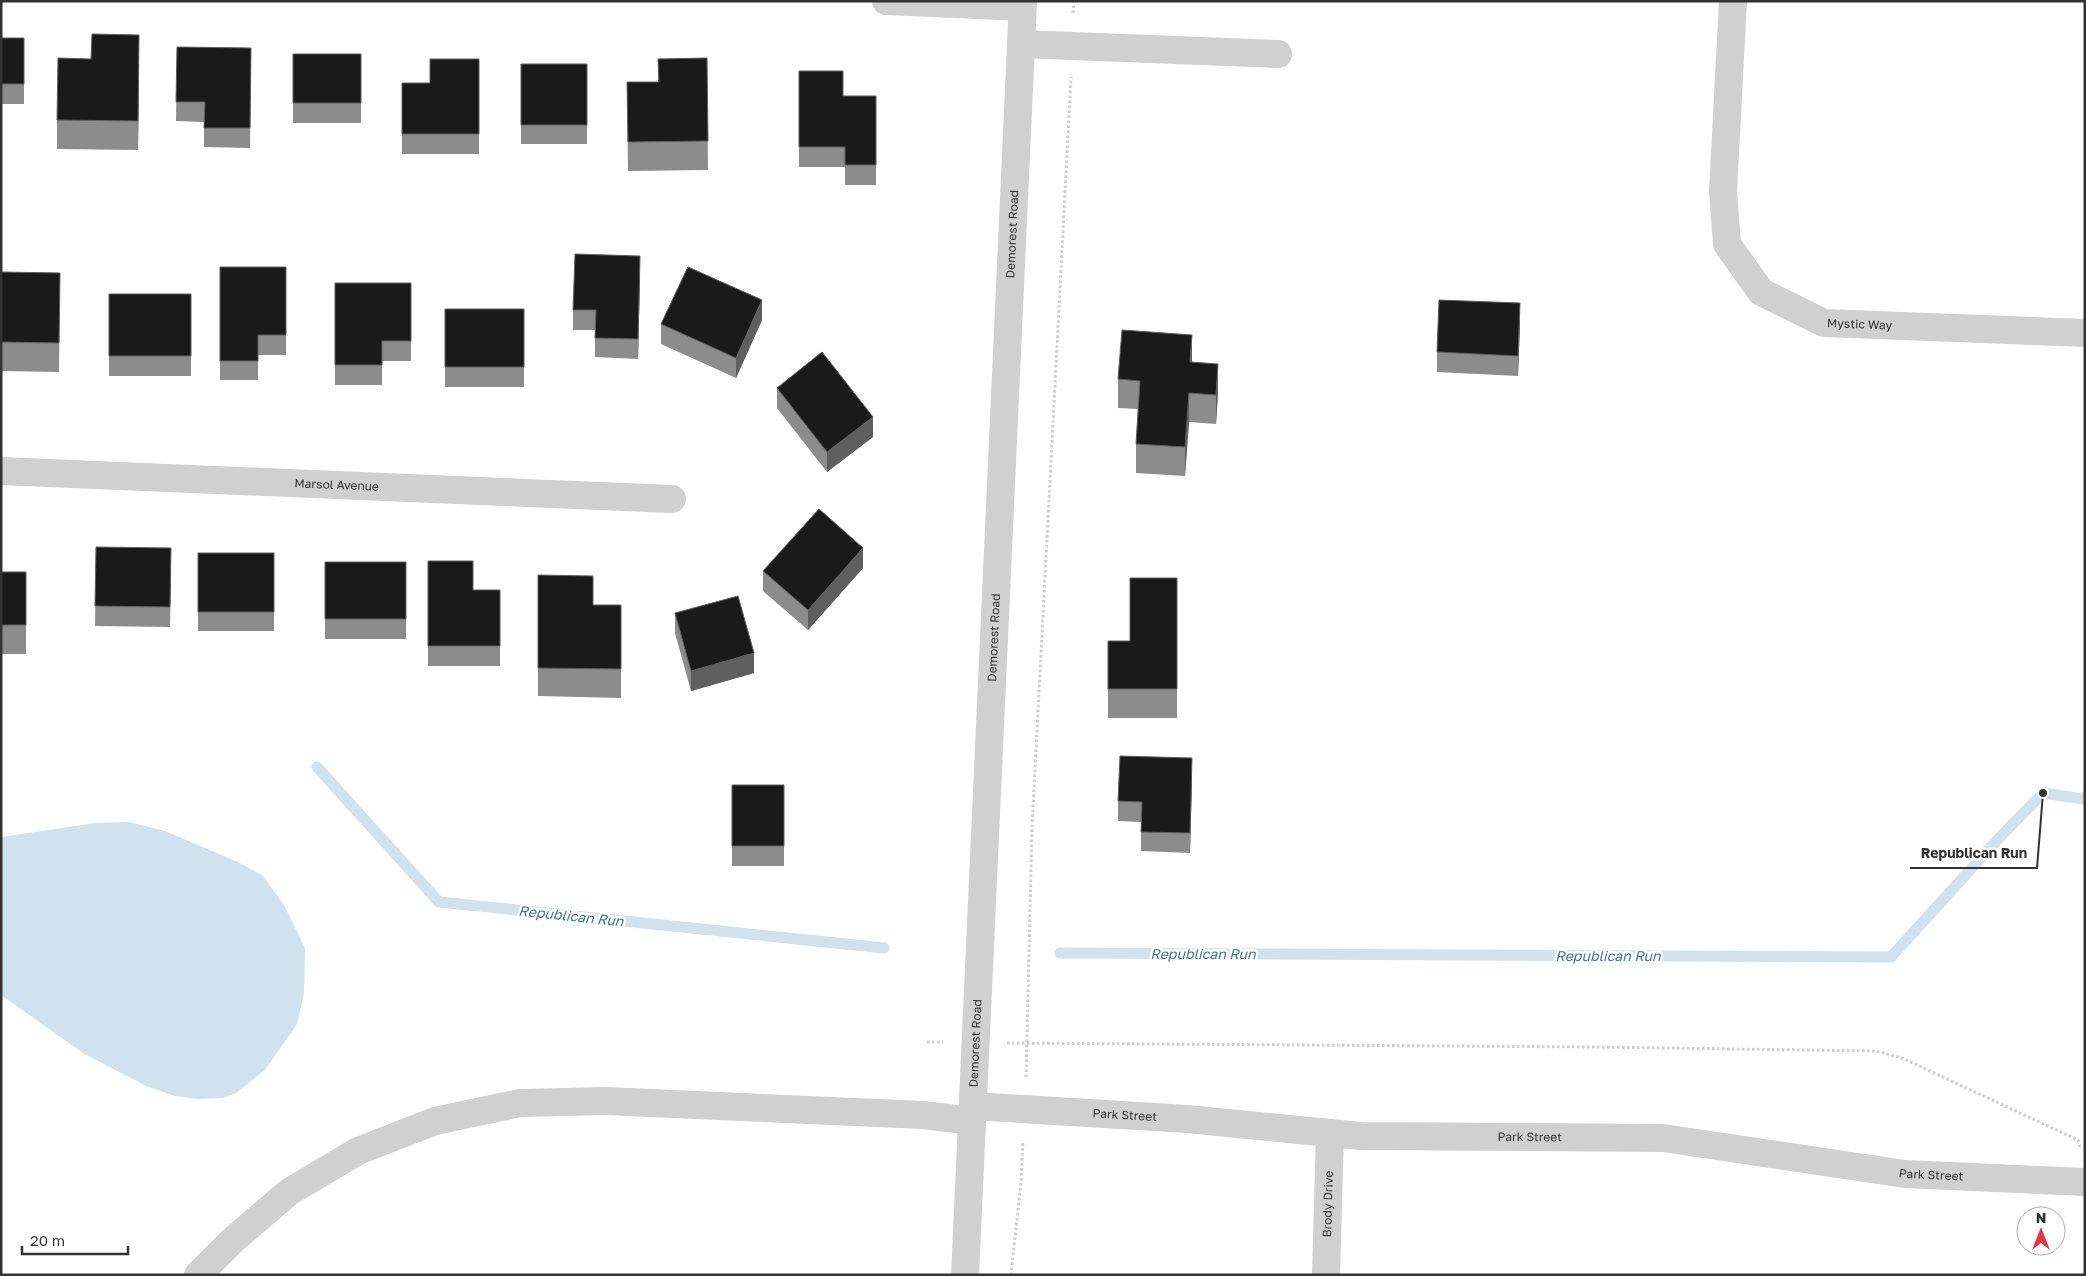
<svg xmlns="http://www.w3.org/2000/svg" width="2086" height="1276" viewBox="0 0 2086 1276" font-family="'Golos Text',sans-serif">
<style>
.water{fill:#cfe2ee}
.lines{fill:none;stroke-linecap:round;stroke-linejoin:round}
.stream{stroke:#cfe2ee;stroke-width:11}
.path{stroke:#cdcdcd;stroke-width:3;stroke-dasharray:2.5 2.5;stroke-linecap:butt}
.minor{stroke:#d0d0d0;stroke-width:28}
.wall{fill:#8c8c8c}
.shaded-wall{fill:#5f5f5f}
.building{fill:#1a1a1a;stroke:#5f5f5f}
.labels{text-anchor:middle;stroke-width:5;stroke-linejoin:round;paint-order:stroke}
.street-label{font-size:12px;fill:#333;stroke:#fff}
.water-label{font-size:14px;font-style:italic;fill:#3f7597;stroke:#fff}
.leader{fill:none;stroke:#333;stroke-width:2}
.callout-dot{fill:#333;stroke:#fff;stroke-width:2}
.callout-label{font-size:14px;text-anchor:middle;font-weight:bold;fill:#333;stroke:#fff;stroke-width:5;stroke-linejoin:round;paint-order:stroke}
</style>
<rect width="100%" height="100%" fill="#fff"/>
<path class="water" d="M129 822 165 831 238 862 263 876 284 905 305 948 304 993 297 1024 265 1070 236 1093 222 1098 198 1099 175 1096 146 1086 83 1053 1 995V837L95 823Z"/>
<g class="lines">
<path class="stream" d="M317 767 439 902 884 948
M1060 953 1891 957 2001 836 2043 793 2083 799 2085 797"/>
<path class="path" d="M1073 13 1074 1
M927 1042H943
M1007 1043 1594 1047 1876 1051 1902 1058 2078 1140 2080 1149
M1026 1077 1032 827 1071 77
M1011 1275 1021 1182 1023 1141"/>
<g class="minor">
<path d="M886 1 1022 7"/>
<path id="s1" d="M1733 1 1723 191 1727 244 1761 292 1824 323 2085 333"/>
<path d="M1021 44 1278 54"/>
<path id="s2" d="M1 471 672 499"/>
<path id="s3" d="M973 1106 1187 1119 1360 1136 1663 1138 1905 1174 2085 1182"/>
<path d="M198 1275 232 1241 289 1192 358 1151 435 1121 520 1103 606 1101 923 1115 972 1121"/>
<path id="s4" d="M965 1275 1023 1"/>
<path id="s5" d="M1326 1275 1330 1133"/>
</g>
</g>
<path class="wall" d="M1 38H24V104H1Z
M177 47 251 48 250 148 204 147V122L176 121Z
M293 54H361V123H293Z
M707 58 708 170 628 171 627 82H658V59Z
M479 59V154H402V83H430Z
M139 64 138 150 57 149V120Z
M521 64H587V144H521Z
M799 71 843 96H876V185H845V167H799Z
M220 267H286V355H258V380H220Z
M1 272 60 273 59 372 1 371Z
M640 276 638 359 595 357V330H573V310Z
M335 283H411V361H382V385H335Z
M109 294H191V376H109Z
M445 309H524V387H445Z
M762 320 736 378 661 344V324Z
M1520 323 1518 376 1437 372V352Z
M1192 362 1218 393 1216 424 1189 422 1185 476 1136 473V444L1138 409 1118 408V379Z
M777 388 873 437 827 472 777 408Z
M96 547 171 568 170 627 95 626Z
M198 553H274V631H198Z
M428 561 473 590H500V666H428Z
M325 562H406V639H325Z
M863 568 808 630 763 591V571Z
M1 572H26V654H1Z
M538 575 593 605H621V698L538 696Z
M1177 578V718H1108V641H1130Z
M675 613 754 673 691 691 675 633Z
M1192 778 1190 853 1141 851V822L1118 821V801Z
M732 785H784V866H732Z"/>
<path class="shaded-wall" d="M139 35V64L138 150V121Z
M640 256V276L638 359V339Z
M762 300V320L736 378V358Z
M1520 303V323L1518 376V356Z
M1192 335V364L1190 362Z
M1218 364V393L1216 424V395Z
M1189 393V422L1185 476V447Z
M873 417V437L827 472V452Z
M863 548V568L808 630V610Z
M754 653V673L691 691V671Z
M1192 758V778L1190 853V833Z"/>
<path class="building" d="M92 34 139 35 138 121 57 120 58 58 91 59Z
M1 38H24V84H1Z
M177 47 251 48 250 128H204L205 102H176Z
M293 54H361V103H293Z
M707 58 708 141 628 142 627 82H659L658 59Z
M430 59H479V134H402V83H430Z
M521 64H587V125H521Z
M799 71H843V96H876V165H845V147H799Z
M575 254 640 256 638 339 595 338 596 310H573Z
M220 267H286V335H258V361H220Z
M688 267 762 300 736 358 661 324Z
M1 272 60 273 59 343 1 342Z
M335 283H411V341H382V365H335Z
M109 294H191V356H109Z
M1439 300 1520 303 1518 356 1437 352Z
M445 309H524V367H445Z
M1122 330 1192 335 1190 362 1218 364 1216 395 1189 393 1185 447 1136 444 1140 381 1118 379Z
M822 352 873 417 827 452 777 388Z
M819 509 863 548 808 610 763 571Z
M96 547 171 548 170 607 95 606Z
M198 553H274V612H198Z
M428 561H473V590H500V646H428Z
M325 562H406V619H325Z
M1 572H26V625H1Z
M538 575 593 576V605H621V669L538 668Z
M1130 578H1177V689H1108V641H1130Z
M738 596 754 653 691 671 675 613Z
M1120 756 1192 758 1190 833 1141 832 1142 802 1118 801Z
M732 785H784V846H732Z"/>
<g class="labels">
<g class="street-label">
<text dy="4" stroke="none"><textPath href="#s4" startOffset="1042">Demorest Road</textPath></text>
<text dy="4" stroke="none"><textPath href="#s1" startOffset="408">Mystic Way</textPath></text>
<text dy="4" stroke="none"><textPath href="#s2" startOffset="336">Marsol Avenue</textPath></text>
<text dy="4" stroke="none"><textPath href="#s4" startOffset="638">Demorest Road</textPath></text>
<text dy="4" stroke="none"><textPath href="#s4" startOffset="232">Demorest Road</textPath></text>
<text dy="4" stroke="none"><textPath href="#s3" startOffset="152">Park Street</textPath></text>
<text dy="4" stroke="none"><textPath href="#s3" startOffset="558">Park Street</textPath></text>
<text dy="4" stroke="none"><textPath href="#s3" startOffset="962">Park Street</textPath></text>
<text dy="4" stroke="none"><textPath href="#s5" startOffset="71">Brody Drive</textPath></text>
</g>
<g class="water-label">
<text transform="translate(571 916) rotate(6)" y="5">Republican Run</text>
<text x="1203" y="959">Republican Run</text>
<text x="1608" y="961">Republican Run</text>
</g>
</g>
<path class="leader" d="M2043 793L2037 868H1910"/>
<circle class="callout-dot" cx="2043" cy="793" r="5"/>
<g class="callout-label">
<text x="1974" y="858">Republican Run</text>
</g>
<rect width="2086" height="1276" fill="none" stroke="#333333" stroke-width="5"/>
<g transform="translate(2041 1231)"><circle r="24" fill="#ffffff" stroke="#adadad"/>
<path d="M0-4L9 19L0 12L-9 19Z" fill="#e63946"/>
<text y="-8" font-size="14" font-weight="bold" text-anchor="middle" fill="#333333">N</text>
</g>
<path d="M22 1246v8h106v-8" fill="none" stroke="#333333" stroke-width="2.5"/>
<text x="30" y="1246" font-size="15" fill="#333333" stroke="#ffffff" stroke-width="4" paint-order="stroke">20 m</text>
</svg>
